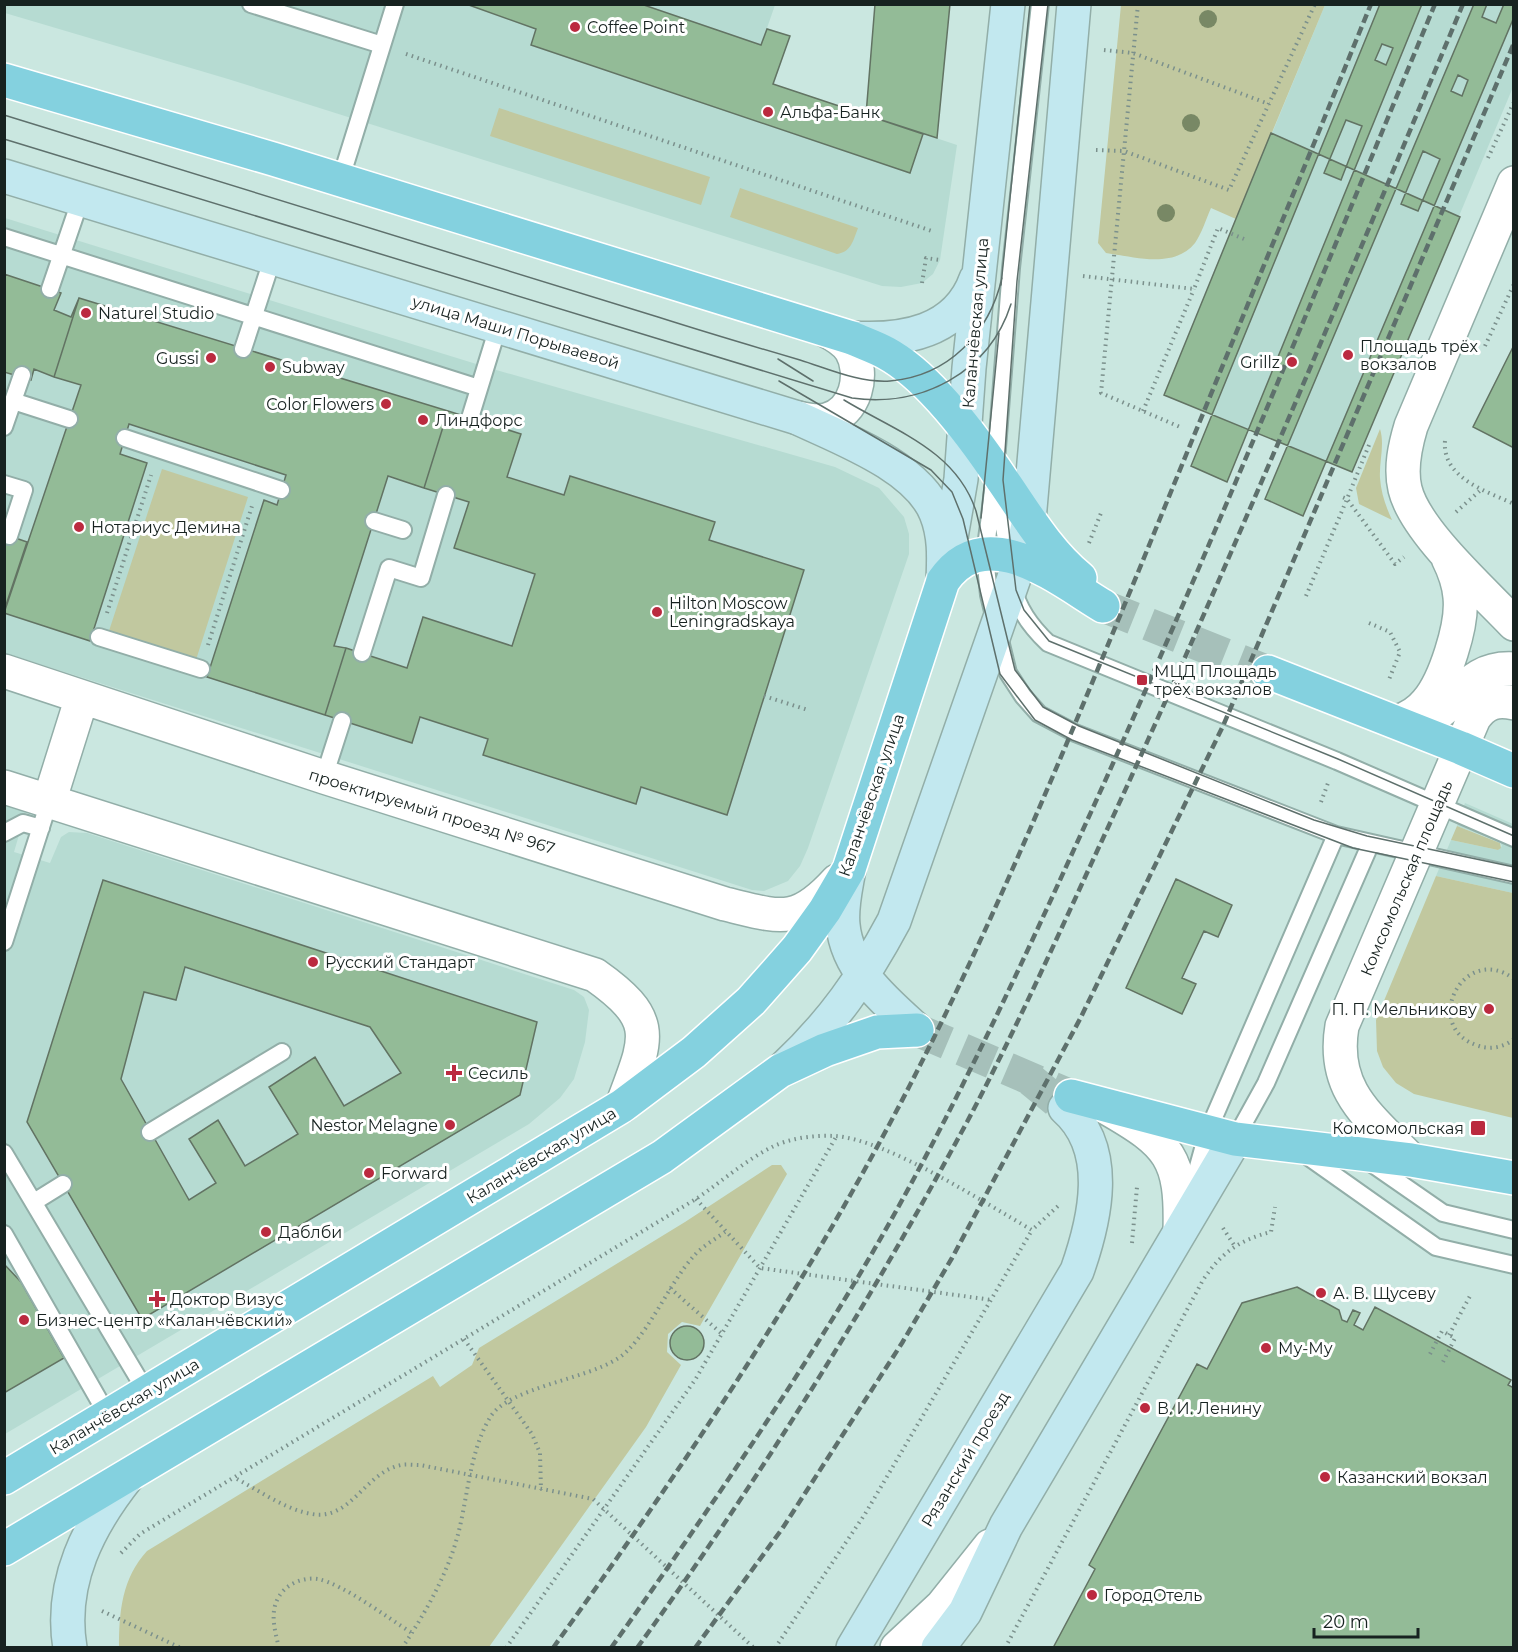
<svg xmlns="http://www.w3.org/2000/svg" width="1518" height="1652" viewBox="0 0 1518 1652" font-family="Montserrat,sans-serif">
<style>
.built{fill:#b6dbd2}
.green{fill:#c1c89f}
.building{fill:#93bb97;stroke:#627363;stroke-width:1.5;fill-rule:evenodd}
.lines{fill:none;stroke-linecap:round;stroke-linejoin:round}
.secondary-tunnel{stroke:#a6c0ba;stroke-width:33;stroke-dasharray:33 16;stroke-linecap:butt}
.primary-tunnel{stroke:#a6c0ba;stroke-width:33;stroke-dasharray:33 16;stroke-linecap:butt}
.lane-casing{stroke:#92aea8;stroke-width:20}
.street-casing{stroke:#92aea8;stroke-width:36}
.secondary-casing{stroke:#92aea8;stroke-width:36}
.primary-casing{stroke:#fff;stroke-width:36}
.path{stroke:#7b908c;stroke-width:4;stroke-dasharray:1.5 4.5;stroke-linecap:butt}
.lane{stroke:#fff;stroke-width:16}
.street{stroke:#fff;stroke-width:33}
.secondary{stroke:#c2e8ef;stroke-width:33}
.primary{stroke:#84d1df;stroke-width:33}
.tram{stroke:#5e706c;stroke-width:1.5}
.rail{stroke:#5e706c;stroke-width:4.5;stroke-dasharray:9 4.5;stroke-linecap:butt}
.tree{fill:#788865}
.poi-dot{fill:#bb2a3f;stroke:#fff;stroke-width:2}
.labels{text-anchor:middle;stroke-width:6;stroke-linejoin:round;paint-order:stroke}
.poi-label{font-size:16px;fill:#172220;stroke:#fff;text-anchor:start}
.street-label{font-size:16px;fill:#172220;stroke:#fff}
</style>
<rect width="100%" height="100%" fill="#cae7e0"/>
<path class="built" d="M4 5H775L767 28 790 36 774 84 957 145 940 260 933 274 922 283 901 287 882 286 228 79 5 13Z
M1325 5H1513V87L1352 472 1164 395Z
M5 218 486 367 835 467 879 488 904 517 909 534V554L808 848 800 866 788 881 764 891 752 890 5 653Z
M1465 803 1513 824V893L1436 876 1451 840 1498 850 1502 846 1500 842 1457 826Z
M5 804 26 811 14 852 50 863 61 837 69 832 87 833 574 990 584 997 589 1010 585 1042 574 1079 560 1098 529 1124 5 1434Z"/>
<path class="green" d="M1121 5H1325L1236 219 1211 208C1206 219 1202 233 1195 243 1174 269 1135 257 1106 253L1098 243Z
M499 108 710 177 701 205 490 136Z
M740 188 858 228C853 241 851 252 837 254L730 217Z
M1380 429C1385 445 1379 461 1380 478 1381 493 1386 507 1392 520L1359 504 1356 488Z
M162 469 248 497 195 663 108 634Z
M1457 826 1500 843 1501 848 1498 850 1451 840Z
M1436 876 1513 893V1118L1414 1094 1396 1083 1383 1067 1377 1051 1376 1020Z
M772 1165H781L787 1174 700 1326 682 1322 668 1334 667 1352 681 1365 646 1427 489 1647H119C119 1612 122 1578 147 1551L433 1376 440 1387 472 1365 479 1348 685 1222Z"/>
<path class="building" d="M466 4H641L761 45 767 29 790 36 773 84 923 134 910 173 531 45 536 29Z
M875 4H950L937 138 866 115Z
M1380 4H1422L1227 482 1191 466ZM1382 44 1393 48 1386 65 1375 60ZM1346 120 1362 126 1341 180 1324 173Z
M1474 4H1487L1482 17 1496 23 1504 4H1514V17L1303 516 1265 499ZM1458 75 1468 80 1462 96 1451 91ZM1423 151 1440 159 1418 211 1401 204Z
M1271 133 1460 217 1352 472 1164 395Z
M4 274 61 293 54 310 71 317 79 298 54 377 34 369 31 380 4 372Z
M79 298 448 411 424 488 388 476 334 646 346 648 325 715 207 677 264 500 277 505 286 475 129 424 120 454 147 463 90 641 4 613 81 385 54 377Z
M1514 345V448L1473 427Z
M448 411 521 434 507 477 564 495 570 476 715 522 709 540 804 570 727 815 641 787 636 804 483 755 488 739 420 717 412 743 325 715 346 648 407 668 423 617 512 646 535 574 454 548 469 502 424 488Z
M4 534 27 542 4 611Z
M1176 879 1232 905 1218 937 1204 931 1182 978 1196 984 1182 1014 1126 988Z
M103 880 537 1022 520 1095 142 1319 27 1122ZM185 967 370 1027 401 1073 344 1106 315 1057 269 1087 298 1134 245 1166 218 1120 189 1139 216 1183 189 1200 121 1079 144 992 176 1000Z
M4 1264 21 1282 64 1358 4 1393Z
M1297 1287 1339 1310 1342 1320 1347 1322 1353 1310 1360 1313 1354 1325 1363 1330 1375 1307 1511 1380 1508 1385 1514 1388V1648H1053L1095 1569 1089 1565 1197 1364 1207 1369 1242 1303Z
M670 1343a17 17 0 1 1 34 0a17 17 0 1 1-34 0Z"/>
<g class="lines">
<path class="secondary-tunnel" d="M1031 1080 1065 1108"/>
<path class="primary-tunnel" d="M1103 606 1268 672
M917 1030 1071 1096"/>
<g class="lane-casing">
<path id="lane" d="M251 4 382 45
M1040 4 1011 268 995 474 985 556 989 595 1008 673 1023 696 1039 714 1075 733 1336 835 1514 875
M340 181 395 4
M4 237 479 388
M50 289 81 198
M243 349 273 257
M13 401 69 419
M470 418 498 327
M4 427 22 375
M125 438 281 490
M4 484 24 490 9 536
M998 492 1010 562
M374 521 403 530
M1013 587C1018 610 1031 627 1048 643L1337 761 1514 838
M99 637 201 669
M362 653 389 568 421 578 446 495
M324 777 342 721
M4 833 23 823 41 828
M4 942 49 802
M150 1132 282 1052
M1235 1139 1266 1083 1370 845
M4 1153 147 1393
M1303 1153 1436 1247 1514 1265
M1368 1161 1443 1213 1514 1230
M1191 1192 1208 1131 1336 835
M34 1202 63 1184
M4 1234 108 1416"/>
</g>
<g class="street-casing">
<path id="street" d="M1514 183 1411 426C1405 446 1400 468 1405 489 1415 531 1483 591 1514 624
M798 418C807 420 817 422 826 420 856 413 865 374 851 350 845 341 835 335 825 330
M4 671 324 777 725 904C780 917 796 926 837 881
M1425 721C1460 705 1466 666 1514 669
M1397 722C1409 718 1419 712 1427 702 1445 681 1463 625 1460 597 1459 584 1454 570 1448 558
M4 787 595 975C660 1021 647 1038 622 1106
M49 802 82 697
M1107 1108C1170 1144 1182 1158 1180 1231
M1411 1160C1370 1117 1331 1091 1342 1026L1474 718C1485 703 1496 699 1514 703
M897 1648 942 1606 990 1546"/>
</g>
<g class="secondary-casing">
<path id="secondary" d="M4 176 798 418C840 438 917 466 936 513 945 535 944 557 943 581
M852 338C902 341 957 333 976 279
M949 549 961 479 969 368 1008 4
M849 869C846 887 841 906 843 925 847 970 886 1002 917 1030
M784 1068C832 1023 863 979 894 921L1021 558 1029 520 1074 4
M70 1648C59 1582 89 1525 128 1476
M853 1648 1077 1271C1095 1220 1112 1149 1065 1108
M938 1648 965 1612 1006 1526 1235 1139"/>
</g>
<g class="primary-casing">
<path id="primary" d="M4 80 273 159 852 338C863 343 875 347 886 353 930 377 975 439 1003 481 1026 514 1048 552 1080 578
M1268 672 1461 748 1514 771
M1071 1096 1235 1139 1411 1160 1514 1178
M4 1478 622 1106 694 1052 751 1001 797 949 825 910 849 869 943 581C986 519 1058 579 1103 606
M4 1549 662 1157 780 1071 825 1050 877 1032 917 1030"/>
</g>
<path class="path" d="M1138 4 1101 393 1180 427
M1104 50 1133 53 1269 104
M406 54 932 231
M1096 150 1124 151 1229 190 1315 4
M1488 158 1514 102
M1083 276 1194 289 1218 228 1244 239
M922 283 926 258 940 260
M1485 346 1514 284
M1143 411 1194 289
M1445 441C1442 478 1486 491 1514 504
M1369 445 1347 499 1395 564 1404 557
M1456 512 1482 489
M1089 543 1101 513
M1306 596 1347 499 1342 497
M107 613 151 475
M1369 623 1390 632 1400 652 1388 682
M208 645 252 506
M764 696 808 710
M1321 802 1328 783
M1514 979C1464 941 1419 1028 1479 1046 1490 1050 1505 1047 1514 1039
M696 1199 760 1268 992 1300
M1223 1228 1234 1245
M1132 1243 1137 1187
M670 1288 722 1334
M1449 1335 1470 1296
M464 1339 532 1434 540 1453 541 1490
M1430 1354 1442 1331 1455 1338 1443 1362
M237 1479C260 1491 286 1510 312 1514 351 1521 365 1472 401 1465 407 1464 414 1465 420 1465L593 1499 754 1648
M121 1553 140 1534 696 1199C721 1182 746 1160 772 1147 790 1138 814 1135 835 1136 888 1140 983 1202 1032 1230L1058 1206
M102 1611 181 1648
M279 1648C274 1627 268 1607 284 1590 292 1582 306 1577 318 1579 343 1584 388 1618 412 1633
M402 1648C424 1615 446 1577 457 1538 468 1499 469 1451 491 1416 509 1388 586 1379 617 1359 645 1342 669 1283 693 1257 701 1247 714 1240 725 1232
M506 1648 695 1380 836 1137
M775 1648 865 1514 1032 1230
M1005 1648 1203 1280C1221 1253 1239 1240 1271 1232L1275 1207"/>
<use href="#lane" class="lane"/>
<use href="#street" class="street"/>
<use href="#secondary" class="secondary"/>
<use href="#primary" class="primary"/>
<path class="tram" d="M1048 4 1017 281 1003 480 1016 590 1024 610 1049 641 1338 759 1514 836
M4 115C222 183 440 250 658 317 705 332 752 346 800 360 829 369 859 383 890 381 949 376 989 333 1002 278
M4 139 852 398C921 408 989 373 1011 304
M1001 285 1030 4
M778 359 813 381
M779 381 931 470 952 492 963 519 1000 674 1035 720 1072 740 1353 848 1514 882
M844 400C895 431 956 450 976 511L1015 670 1043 707 1079 726 1314 820 1367 836 1514 867
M981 518 999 333"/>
<path class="rail" d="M553 1648C683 1467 808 1283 910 1085 996 918 1067 743 1139 570 1216 381 1294 193 1371 4
M611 1648C690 1537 767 1425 838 1310 934 1155 1011 988 1086 823 1209 553 1321 279 1435 4
M637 1648C759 1480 869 1304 967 1122 1019 1024 1064 922 1111 821 1235 552 1348 278 1463 4
M695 1648 782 1529 902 1343 952 1258 1080 1019 1223 726 1514 43"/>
</g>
<g class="tree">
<circle cx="1208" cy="19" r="9"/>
<circle cx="1191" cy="123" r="9"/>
<circle cx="1166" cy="213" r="9"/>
</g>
<g class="poi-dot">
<circle cx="575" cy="27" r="6"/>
<circle cx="768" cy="112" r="6"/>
<circle cx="86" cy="313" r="6"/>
<circle cx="1348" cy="355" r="6"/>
<circle cx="211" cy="358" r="6"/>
<circle cx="1292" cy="362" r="6"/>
<circle cx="270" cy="367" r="6"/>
<circle cx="386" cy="404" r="6"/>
<circle cx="423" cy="420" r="6"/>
<circle cx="79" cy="527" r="6"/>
<circle cx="657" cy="612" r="6"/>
<rect x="1136" y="674" width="12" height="12" rx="3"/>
<circle cx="313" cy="962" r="6"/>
<circle cx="1489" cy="1009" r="6"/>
<path d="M451 1064h6v6h6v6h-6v6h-6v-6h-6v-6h6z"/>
<circle cx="450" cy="1125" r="6"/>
<rect x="1470" y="1120" width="16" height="16" rx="3"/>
<circle cx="369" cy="1173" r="6"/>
<circle cx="266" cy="1232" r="6"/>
<circle cx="1321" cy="1293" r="6"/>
<path d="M154 1290h6v6h6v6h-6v6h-6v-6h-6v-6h6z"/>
<circle cx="24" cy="1320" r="6"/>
<circle cx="1266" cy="1348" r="6"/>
<circle cx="1145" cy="1408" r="6"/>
<circle cx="1325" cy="1477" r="6"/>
<circle cx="1092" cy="1595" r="6"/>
</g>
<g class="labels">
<g class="poi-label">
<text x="587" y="33">Coffee Point</text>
<text x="780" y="118">Альфа-Банк</text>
<text x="98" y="319">Naturel Studio</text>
<text x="1360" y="352">Площадь трёх<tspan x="1360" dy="18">вокзалов</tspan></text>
<text x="199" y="364" text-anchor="end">Gussi</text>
<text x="1280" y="368" text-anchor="end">Grillz</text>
<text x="282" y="373">Subway</text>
<text x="374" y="410" text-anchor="end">Color Flowers</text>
<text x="435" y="426">Линдфорс</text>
<text x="91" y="533">Нотариус Демина</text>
<text x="669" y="609">Hilton Moscow<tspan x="669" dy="18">Leningradskaya</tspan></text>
<text x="1154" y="677">МЦД Площадь<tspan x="1154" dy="18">трёх вокзалов</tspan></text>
<text x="325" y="968">Русский Стандарт</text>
<text x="1477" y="1015" text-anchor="end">П. П. Мельникову</text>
<text x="468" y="1079">Сесиль</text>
<text x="438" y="1131" text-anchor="end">Nestor Melagne</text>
<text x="1464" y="1134" text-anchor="end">Комсомольская</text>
<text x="381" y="1179">Forward</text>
<text x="278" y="1238">Даблби</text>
<text x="1333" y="1299">А. В. Щусеву</text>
<text x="170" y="1305">Доктор Визус</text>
<text x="36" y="1326">Бизнес-центр «Каланчёвский»</text>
<text x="1278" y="1354">Му-Му</text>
<text x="1157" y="1414">В. И. Ленину</text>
<text x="1337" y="1483">Казанский вокзал</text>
<text x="1104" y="1601">ГородОтель</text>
</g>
<g class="street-label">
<text transform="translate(975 323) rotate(-85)" y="6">Каланчёвская улица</text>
<text transform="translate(516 332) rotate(17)" y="6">улица Маши Порываевой</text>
<text transform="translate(871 795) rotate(-71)" y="6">Каланчёвская улица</text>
<text transform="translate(432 811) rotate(17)" y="6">проектируемый проезд № 967</text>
<text transform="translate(1406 878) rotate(-67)" y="6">Комсомольская площадь</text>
<text transform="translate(541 1155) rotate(-31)" y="6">Каланчёвская улица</text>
<text transform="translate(124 1406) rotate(-31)" y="6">Каланчёвская улица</text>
<text transform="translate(965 1459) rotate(-59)" y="6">Рязанский проезд</text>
</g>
</g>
<rect width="1518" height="1652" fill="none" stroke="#172220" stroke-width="12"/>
<path d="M1314 1628v9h104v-9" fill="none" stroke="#172220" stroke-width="3"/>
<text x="1323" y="1628" font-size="18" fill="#172220" stroke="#ffffff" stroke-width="4.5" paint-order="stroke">20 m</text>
</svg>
